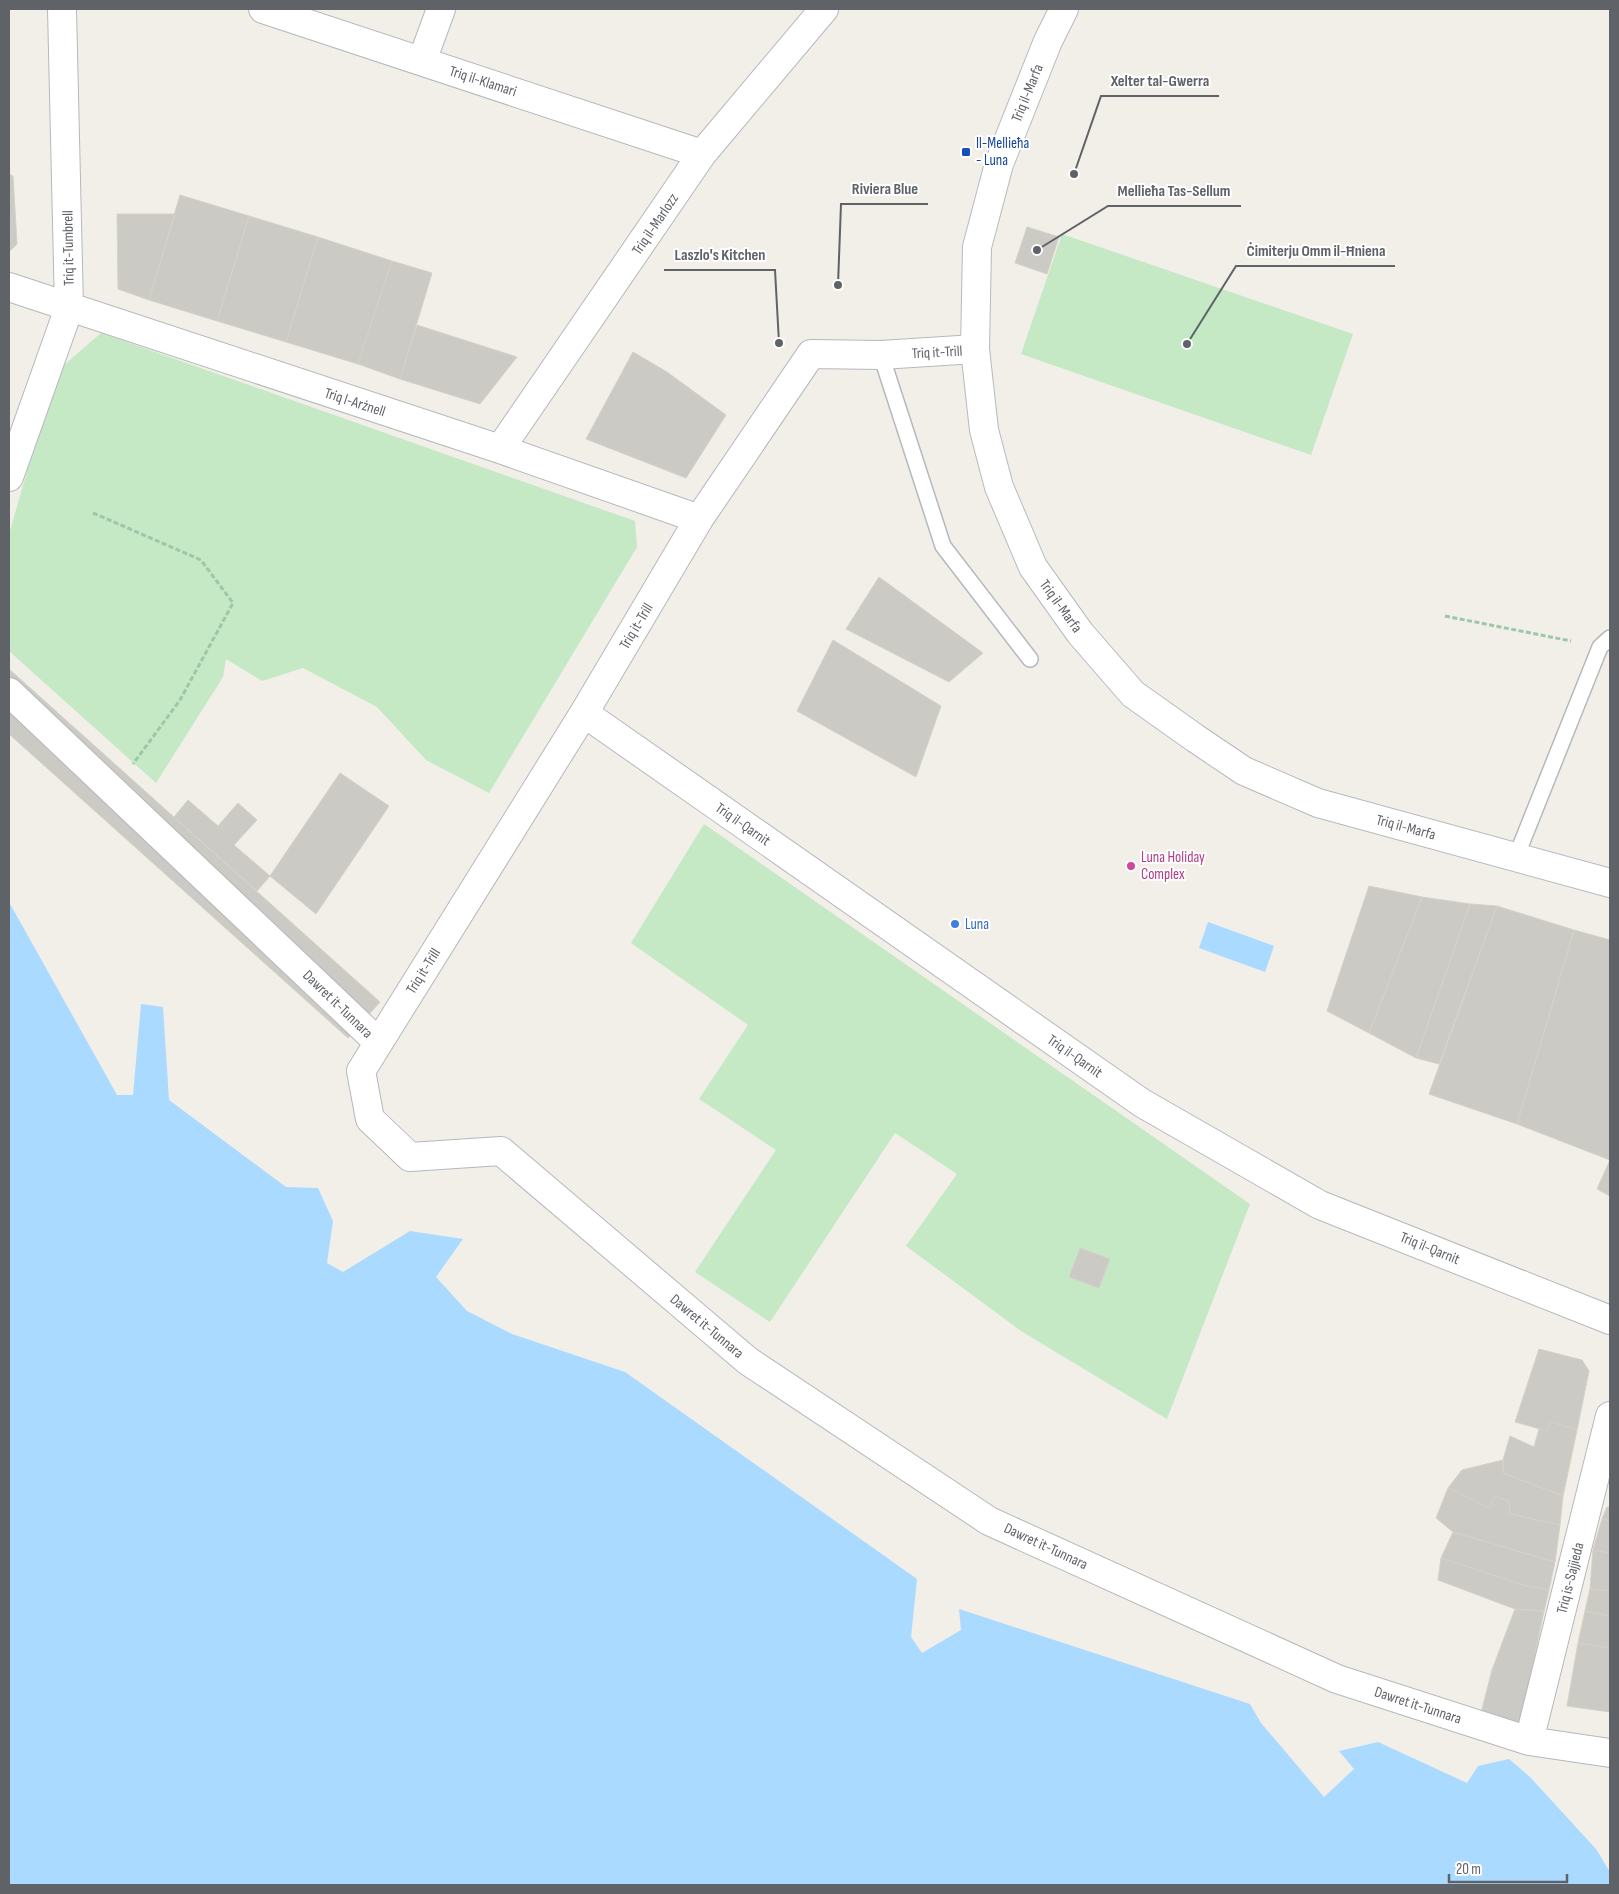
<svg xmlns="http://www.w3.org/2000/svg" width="1619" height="1894" viewBox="0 0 1619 1894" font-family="'Sofia Sans Condensed',sans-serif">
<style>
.green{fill:#c5e8c5}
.water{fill:#aadaff}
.building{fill:#cccac5;stroke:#d6d1c6}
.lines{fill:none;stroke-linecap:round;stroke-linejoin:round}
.lane-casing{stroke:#b5b8bc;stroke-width:18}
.street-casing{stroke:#b5b8bc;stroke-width:30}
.secondary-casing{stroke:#b6babf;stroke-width:30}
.path{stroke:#9cc7a9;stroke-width:3;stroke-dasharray:5 2.5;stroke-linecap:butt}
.lane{stroke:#fff;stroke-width:15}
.street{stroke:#fff;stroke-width:28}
.secondary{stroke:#fff;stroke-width:28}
.transit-dot{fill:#1a4fb4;stroke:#fff;stroke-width:2}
.hotel-dot{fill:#d1479c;stroke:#fff;stroke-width:2}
.shop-dot{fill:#3f7fe0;stroke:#fff;stroke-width:2}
.labels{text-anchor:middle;stroke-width:4;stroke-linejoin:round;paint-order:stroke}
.street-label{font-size:15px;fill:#5f6368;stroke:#fff}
.transit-label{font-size:15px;fill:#164399;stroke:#fff;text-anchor:start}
.hotel-label{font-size:15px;fill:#b23c85;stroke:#fff;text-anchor:start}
.shop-label{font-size:15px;fill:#366cbe;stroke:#fff;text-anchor:start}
.leader{fill:none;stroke:#5f6368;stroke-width:2}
.callout-dot{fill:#5f6368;stroke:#fff;stroke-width:2}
.callout-label{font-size:16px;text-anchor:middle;font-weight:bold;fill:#5f6368;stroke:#fff;stroke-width:4;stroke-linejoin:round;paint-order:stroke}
</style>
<rect width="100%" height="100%" fill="#f1efe8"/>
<path class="green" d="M1062 234 1353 334 1311 455 1021 354Z
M101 333 635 521 637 547 489 793 426 760 377 707 303 668 262 681 226 659 223 677 156 783 9 651V534L56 372Z
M704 824 1250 1204 1167 1419 1021 1331 906 1246 957 1174 895 1133 770 1322 695 1272 776 1150 699 1099 748 1025 631 943Z"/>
<path class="water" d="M9 902 117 1095H133L141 1004 163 1007 169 1100 286 1187 318 1188 333 1221 327 1263 343 1272 410 1231 463 1239 436 1277 467 1311 512 1334 625 1372 917 1579 911 1637 922 1653 961 1630 959 1609 1250 1704 1261 1723 1324 1797 1354 1769 1339 1751 1378 1742 1467 1783 1478 1766 1509 1759 1530 1777 1596 1849 1610 1872V1885H9Z
M1208 922 1274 946 1265 972 1199 948Z"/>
<path class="building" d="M9 174 13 176 17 244 10 251Z
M180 195 249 216 217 321 149 300Z
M117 214H175L149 300 118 289Z
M249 216 318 237 286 342 217 321Z
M1027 227 1059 237 1047 274 1015 263Z
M318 237 392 261 358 364 286 342Z
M392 261 432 273 400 379 358 364Z
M417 325 517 357 480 404 400 379Z
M633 352 667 372 726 415 686 478 586 439Z
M879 577 983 653 949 682 846 629Z
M833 640 941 706 916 777 797 711Z
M9 669 380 1002 348 1038 9 734Z
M340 773 389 806 316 914 270 876Z
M188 800 218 826 238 803 257 820 234 845 270 876 257 891 174 817Z
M1369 886 1422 897 1369 1033 1327 1011Z
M1422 897 1470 904 1416 1058 1369 1033Z
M1470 904 1497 906 1439 1064 1416 1058Z
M1497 906 1574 930 1517 1124 1429 1094Z
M1574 930 1610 940V1160L1517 1124Z
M1610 1160V1196L1597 1189Z
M1080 1248 1110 1259 1099 1288 1069 1277Z
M1539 1349 1582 1360 1589 1371 1577 1430 1551 1422 1547 1431 1515 1422Z
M1551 1422 1577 1430 1563 1496 1503 1473V1460L1510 1436 1534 1447 1539 1429 1547 1431Z
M1503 1460V1473L1563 1496 1560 1525 1510 1514 1509 1501 1494 1496 1490 1508 1448 1488 1462 1470Z
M1448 1488 1490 1508 1494 1496 1509 1501 1510 1514 1560 1525 1555 1562 1453 1532 1436 1518Z
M1607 1507H1610V1521L1602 1519Z
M1602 1519 1610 1521V1553L1593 1550Z
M1453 1532 1555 1562 1549 1590 1523 1585 1441 1558Z
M1593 1550 1610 1553V1591L1590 1589Z
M1441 1558 1523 1585 1549 1590 1544 1611 1515 1609 1438 1580Z
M1590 1589 1610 1591V1616L1585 1611Z
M1515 1609 1544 1611 1521 1721 1507 1722 1481 1713 1492 1670Z
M1585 1611 1610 1616V1648L1578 1643Z
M1578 1643 1610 1648V1712L1567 1706Z"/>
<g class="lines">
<g class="lane-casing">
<path id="lane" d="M881 355 943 546 1030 659
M1516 857 1600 647 1610 638"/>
</g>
<g class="street-casing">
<path id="street" d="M263 9 702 154
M422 61 441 9
M9 287 500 449 699 519
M975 349 881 355 811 354 699 519 584 713 361 1071 370 1119 410 1157 501 1151 748 1361 989 1521 1337 1679 1529 1741 1610 1753
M500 449 702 154 824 9
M9 477 69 308 62 9
M9 692 378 1042
M584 713 1142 1103 1320 1205 1610 1320
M1529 1741 1610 1416"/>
</g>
<g class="secondary-casing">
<path id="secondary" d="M1064 9 1048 41 999 164 977 247 975 349 984 430 999 487 1033 567 1080 633 1133 694 1195 738 1244 771 1318 803 1610 883"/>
</g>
<path class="path" d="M93 513 201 560 233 603 180 700 133 764
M1445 616 1571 641"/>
<use href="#lane" class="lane"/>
<use href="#street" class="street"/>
<use href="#secondary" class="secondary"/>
</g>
<rect class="transit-dot" x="961" y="147" width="10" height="10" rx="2.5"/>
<circle class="hotel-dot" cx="1131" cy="866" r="5"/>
<circle class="shop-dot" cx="955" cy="924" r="5"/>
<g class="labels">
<g class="street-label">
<text transform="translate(483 81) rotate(18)" y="5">Triq il-Klamari</text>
<text transform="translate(1027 93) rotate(-68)" y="5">Triq il-Marfa</text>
<text transform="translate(655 224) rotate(-56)" y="5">Triq il-Marlozz</text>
<text transform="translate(68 248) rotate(-91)" y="5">Triq it-Tumbrell</text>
<text transform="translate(937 352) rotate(-3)" y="5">Triq it-Trill</text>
<text transform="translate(355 402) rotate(18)" y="5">Triq l-Arżnell</text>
<text transform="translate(1061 606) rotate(54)" y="5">Triq il-Marfa</text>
<text transform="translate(636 626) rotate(-59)" y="5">Triq it-Trill</text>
<text transform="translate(743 824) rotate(35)" y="5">Triq il-Qarnit</text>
<text transform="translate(1406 827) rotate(15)" y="5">Triq il-Marfa</text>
<text transform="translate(423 971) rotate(-58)" y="5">Triq it-Trill</text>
<text transform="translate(338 1004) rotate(44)" y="5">Dawret it-Tunnara</text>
<text transform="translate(1075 1056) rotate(35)" y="5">Triq il-Qarnit</text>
<text transform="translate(1430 1248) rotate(22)" y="5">Triq il-Qarnit</text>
<text transform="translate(707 1326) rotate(40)" y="5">Dawret it-Tunnara</text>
<text transform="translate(1046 1546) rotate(25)" y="5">Dawret it-Tunnara</text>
<text transform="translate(1570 1578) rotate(-76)" y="5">Triq is-Sajjieda</text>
<text transform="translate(1418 1705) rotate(18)" y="5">Dawret it-Tunnara</text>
</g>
<g class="transit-label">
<text x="976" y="148">Il-Mellieħa<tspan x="976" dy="17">- Luna</tspan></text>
</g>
<g class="hotel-label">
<text x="1141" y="862">Luna Holiday<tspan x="1141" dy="17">Complex</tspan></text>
</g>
<g class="shop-label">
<text x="965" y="929">Luna</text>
</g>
</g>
<path class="leader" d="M1074 174L1101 96H1219M838 285L841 204H928M1037 250L1108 206H1241M1187 344L1236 266H1395M779 343L775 270H664"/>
<g class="callout-dot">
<circle cx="1074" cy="174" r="5"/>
<circle cx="838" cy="285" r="5"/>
<circle cx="1037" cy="250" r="5"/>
<circle cx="1187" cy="344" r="5"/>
<circle cx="779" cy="343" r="5"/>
</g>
<g class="callout-label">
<text x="1160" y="86">Xelter tal-Gwerra</text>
<text x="885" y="194">Riviera Blue</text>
<text x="1174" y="196">Mellieħa Tas-Sellum</text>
<text x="1316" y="256">Ċimiterju Omm il-Ħniena</text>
<text x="720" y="260">Laszlo's Kitchen</text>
</g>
<rect width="1619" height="1894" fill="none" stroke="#5f6368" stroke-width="20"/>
<path d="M1449 1874v8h118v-8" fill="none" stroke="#5f6368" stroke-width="2.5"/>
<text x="1456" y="1874" font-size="15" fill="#5f6368" stroke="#ffffff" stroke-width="4" paint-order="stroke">20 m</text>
</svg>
